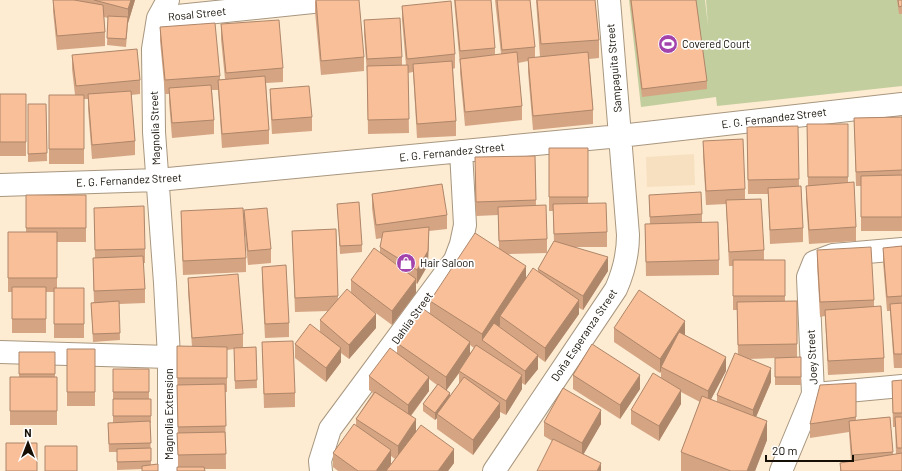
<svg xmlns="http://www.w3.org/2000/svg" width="902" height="471" viewBox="0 0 902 471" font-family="Barlow,sans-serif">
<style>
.built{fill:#f7e0c0}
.green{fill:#c2ce9d}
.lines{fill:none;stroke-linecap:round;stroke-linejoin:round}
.street-casing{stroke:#a8977f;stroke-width:24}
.street{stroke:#fff;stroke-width:22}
.wall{fill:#d5a483;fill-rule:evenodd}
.shaded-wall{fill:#ae866a}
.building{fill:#f8bf98;stroke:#ae866a}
.labels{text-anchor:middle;stroke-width:3.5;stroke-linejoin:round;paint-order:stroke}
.street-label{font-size:11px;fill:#150f06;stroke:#fff}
.poi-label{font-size:11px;fill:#150f06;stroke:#fff;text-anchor:start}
</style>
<rect width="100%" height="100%" fill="#fdebd2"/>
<path class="built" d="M694 154 695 185 647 187 646 157Z"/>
<path class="green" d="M629 0H705L708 26 706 0H902V86L717 106 716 97 641 107Z"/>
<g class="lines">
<g class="street-casing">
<path id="street" d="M168 0 158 18 153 49 154 132 165 283 169 357V471
M158 18 332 0
M0 185 158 180 620 136 902 104
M0 352 169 357
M826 393 902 386
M321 471 320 461 330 429 455 260 461 244 465 225 461 151
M494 471 616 289C624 271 628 254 628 235L609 0
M781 471 813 394 808 277 814 262 833 255 902 249"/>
</g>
<use href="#street" class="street"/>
</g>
<path class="wall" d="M53 0H135L128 23 126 47 107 45 108 18 104 17 105 32V46L57 50 53 11Z
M315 0 364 57V71L321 75 315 12Z
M454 0H491L495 48V55L501 54 495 0H530L535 47V57H540L536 0H595L599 40V58L589 59 593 110V124L533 130 528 72V61L518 63 522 106V120L465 126 460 73V65Z
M630 0H696L707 81V89L642 97Z
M897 0H902V14H899Z
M402 6 455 54V68L453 69 456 121V136L417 138 413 72 408 73 409 133 368 134 367 73 364 34V20L402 57V65H406L402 20Z
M221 24 283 68V82L266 83 269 130V144L222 148 218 90H212L214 120V134L172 138 169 102V94H165L160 41V27L220 76V80L225 79 221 39Z
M72 55 140 80V94L131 95 135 141V155L92 159 88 109V99H84V164H49V95H75L72 69Z
M270 89 312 117V131L272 134 270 103Z
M0 94H26V156H0Z
M28 104H46L47 161 28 162Z
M902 117V231H861V186H856L854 118Z
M807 124H848V183L856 227V241L809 244 806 200V186H808Z
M798 126 799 186 803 228V242L770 244 768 194H748L747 127Z
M703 141 745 189V199L764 250V260H785V301H797V357H801V385H775V358L748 359 771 382 756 417 767 440 755 471H681V452L700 402 681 392V404L659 441 631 424V410L661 378V371L660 373 614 342V328L685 335 726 371 711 399 717 402V395L738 354 737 310H733V266H729L726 204 706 205 703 155Z
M549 148H588V203L607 232V247H575L608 271 583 310 579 308V314L545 362 538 357V369L525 385 522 383V389L506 415 500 412V417L473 455 437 429V418L435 420 423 411V404L437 385 429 379V391L411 416 416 431 454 463 448 471H386L395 459 391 456V464L386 471H338L333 467V453L356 425V419L373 393 369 390V376L397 353V343L430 314V301L499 248 498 215 476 216 475 171 535 156 536 206 547 239V253L509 254 526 278 538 271V269L554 242 553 211H549ZM470 345 474 348 470 353ZM459 373V384L450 396 446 390Z
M372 194 447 215V229L429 231 428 265 417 284 416 283V293L392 325 369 308 376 328 349 359 341 353V362L326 382 295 358V344L320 332V320L328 311 295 312 292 231 336 229 338 299 351 292V280L380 253V247L382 238 376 239 372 208Z
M26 195H86V242H57V288H84V338H54V292H46V333H12V292H8V232H26Z
M649 195 702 214V222L719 260V275L646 276 645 224H650Z
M337 204 362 245V252L340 254Z
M94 208 145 249V263H143L145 289V303L119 304 120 340 93 342 91 303 94 302 93 272V258H95Z
M244 210 271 249V263L248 265 244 224Z
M181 211 246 258V272L183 275 181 225Z
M902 246V368H894L890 311H887L883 262V248Z
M817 250 874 300V307L884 358V372L828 375 825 316 820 317 817 264Z
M262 267 289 323V337L265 338 262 281Z
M188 278 243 334V347H256L257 388 235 389 234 349 227 350V392H225L226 469H205L178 467 177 346 192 347 188 292Z
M262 342 295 393V407L264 408Z
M67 349H95V406H67Z
M19 352H55V377H57V425H10V377H19Z
M113 369H149V399H151V423H150L151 465 158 471H142V469L117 470V452H109L108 430V423H113Z
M573 375 640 389 620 419 573 389Z
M902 380V471H840V463L851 461 849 432 810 438V424L856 383V420L890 417 893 454H896L895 427H893L892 381Z
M544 422 601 424 583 454 601 471 544 436Z"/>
<path class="shaded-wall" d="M131 0H135L128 23V9Z
M429 227 428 265 417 284V270Z
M608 257V271L583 310V296Z
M526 266V285L500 316V325L488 344 482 340V334Z
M416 279V293L392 325V311Z
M579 300V314L545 362V348Z
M376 314V328L349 359V345Z
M685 321V335L663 368 661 367V371L660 373V359Z
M470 342V356L459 371V373L446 391V377Z
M341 348V362L326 382V368Z
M538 355V369L525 385V371Z
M726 357V371L708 405V391Z
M771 368V382L753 424V410Z
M522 375V389L506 415V401Z
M640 375V389L620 419V405Z
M429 377V391L408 419V405Z
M681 390V404L659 441V426Z
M450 393V401L437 414V418L435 420V413Z
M500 403V417L473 455V440Z
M601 410V424L582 457V443Z
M416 419V433L398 460V446Z
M767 421V440L755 471H747Z
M454 449V463L448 471H438Z
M391 450V464L386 471H376Z
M601 463V471H597Z"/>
<path class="building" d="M53 0H74L103 5 105 32 57 36Z
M94 0H131L128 9Z
M316 0H359L364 57 321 61Z
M455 0H491L495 48 460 51Z
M497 0H530L535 47 502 50Z
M537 0H595L599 40 541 44Z
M631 0H696L707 81 642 89Z
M898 0H902V6L899 7Z
M451 1 455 54 407 59 402 6Z
M108 16 128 17 126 39 107 38Z
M400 18 402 57 367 59 364 20Z
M279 20 283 68 226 73 221 24Z
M215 23 220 76 165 80 160 27Z
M137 49 140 80 76 86 72 55Z
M517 52 522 106 465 112 460 59Z
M588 52 593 110 533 116 528 58Z
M452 61 456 121 417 124 413 64Z
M408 65 409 119 368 120 367 66Z
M265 76 269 130 222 134 218 80Z
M211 85 214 120 172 123 169 88Z
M309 86 312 117 272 120 270 89Z
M131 91 135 141 92 145 88 94Z
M0 94H26V142H0Z
M49 95H84V149H49Z
M28 104H46L47 153 28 154Z
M902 117V170L856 172 854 118Z
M807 124H848V177H808Z
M798 126 799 179 748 180 747 127Z
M743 139 745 189 706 191 703 141Z
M549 148H588V197H549Z
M535 156 536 200 476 202 475 157Z
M902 175V217H861V176Z
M854 182 856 227 809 230 806 186Z
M442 184 447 215 376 225 372 194Z
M801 186 803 228 770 230 768 188Z
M701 192 702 214 650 217 649 195Z
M26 195H86V228H26Z
M761 199 764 250 729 252 726 200Z
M359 202 362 245 340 246 337 204Z
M606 203 607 232 554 234 553 204Z
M546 205 547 239 499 241 498 207Z
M144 206 145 249 95 250 94 208Z
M243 208 246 258 183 261 181 211Z
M267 208 271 249 248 251 244 210Z
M718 222 719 260 646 262 645 224Z
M429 227 428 251 417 270 380 247 383 232Z
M336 229 338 296 295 298 292 231Z
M8 232H57V278H8Z
M475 233 526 266 482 334 430 301Z
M554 241 608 257 583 296 538 269Z
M902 246V296L887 297 883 248Z
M871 247 874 300 820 302 817 250Z
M374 248 416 279 392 311 351 280Z
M143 256 145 289 94 291 93 258Z
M733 260H785V296H733Z
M286 265 289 323 265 324 262 267Z
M533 268 579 300 545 348 500 316Z
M238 274 243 334 192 338 188 278Z
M12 287H46V319H12Z
M54 288H84V324H54Z
M347 289 376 314 349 345 320 320Z
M639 290 685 321 660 359 614 328Z
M119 301 120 333 93 334 91 303Z
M797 301V344L738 345 737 302Z
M902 303V354H894L890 304Z
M881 306 884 358 828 361 825 310Z
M422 308 470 342 446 377 397 343Z
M494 323 538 355 525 371 482 340Z
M310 324 341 348 326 368 295 344Z
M679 332 726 357 708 391 661 367Z
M293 341 295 393 264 394 262 342Z
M592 344 640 375 620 405 573 375Z
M476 345 522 375 506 401 459 371Z
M177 346 227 347V378H177Z
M256 347 257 380 235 381 234 348Z
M390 348 429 377 408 405 369 376Z
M67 349H95V392H67Z
M19 352H55V374H19Z
M735 353 771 368 753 410 717 395Z
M801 357V377H775V358Z
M113 369H149V392H113Z
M653 373 681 390 659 426 631 410Z
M10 377H57V411H10Z
M464 377 500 403 473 440 437 414Z
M902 380V413H893L892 381Z
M856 383V417L810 424 820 385Z
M225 384 226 426 178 427 177 385Z
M438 384 450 393 435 413 423 404Z
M563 388 601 410 582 443 544 422Z
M375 392 416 419 398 446 356 419Z
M702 396 767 421 747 471H731L681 452Z
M113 399H151V416H113Z
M890 417 893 452 852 455 849 421Z
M895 417H902V448H897Z
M150 421 151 443 109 444 108 423Z
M354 424 391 450 376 471H358L333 453Z
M421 425 454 449 438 471H386Z
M225 432 226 454 178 455 177 433Z
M553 439 601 463 597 471H537Z
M6 443H37V471H6Z
M45 446H77V471H45Z
M151 448V461L117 462V449Z
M902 453V471H841L840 463Z
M158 464V471H142V466Z
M177 467H204L205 471H177Z"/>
<defs>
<g id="stadium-disc" transform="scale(1)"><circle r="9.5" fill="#a344ad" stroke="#fff"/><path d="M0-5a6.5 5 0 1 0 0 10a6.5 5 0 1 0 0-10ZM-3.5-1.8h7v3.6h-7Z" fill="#fff"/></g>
<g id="shop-disc" transform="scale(1)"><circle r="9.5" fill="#a344ad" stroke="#fff"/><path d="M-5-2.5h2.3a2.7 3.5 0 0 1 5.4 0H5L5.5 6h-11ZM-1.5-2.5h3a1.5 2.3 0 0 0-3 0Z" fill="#fff"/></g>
</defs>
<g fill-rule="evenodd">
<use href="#stadium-disc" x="668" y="44"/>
<use href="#shop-disc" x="406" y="263"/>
</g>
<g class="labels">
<g class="street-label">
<text transform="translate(197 14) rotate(-6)" y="4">Rosal Street</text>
<text transform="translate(614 68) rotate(-95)" y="4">Sampaguita Street</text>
<text transform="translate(774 118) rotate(-7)" y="4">E. G. Fernandez Street</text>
<text transform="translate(155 128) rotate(-92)" y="4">Magnolia Street</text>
<text transform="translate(452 152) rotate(-6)" y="4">E. G. Fernandez Street</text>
<text transform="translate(129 180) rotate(-3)" y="4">E. G. Fernandez Street</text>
<text transform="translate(412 318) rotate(-54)" y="4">Dahlia Street</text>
<text transform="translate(584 335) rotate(-56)" y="4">Doña Esperanza Street</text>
<text transform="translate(812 357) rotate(-93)" y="4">Joey Street</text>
<text transform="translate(169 414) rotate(-90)" y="4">Magnolia Extension</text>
</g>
<g class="poi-label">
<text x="682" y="48">Covered Court</text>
<text x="420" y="267">Hair Saloon</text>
</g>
</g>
<g transform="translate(28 443)" stroke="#ffffff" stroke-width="3" paint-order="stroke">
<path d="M0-3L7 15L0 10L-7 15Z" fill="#150f06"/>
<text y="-6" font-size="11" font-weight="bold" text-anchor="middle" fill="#150f06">N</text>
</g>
<path d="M766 455v6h87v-6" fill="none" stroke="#150f06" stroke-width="2"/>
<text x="772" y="455" font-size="12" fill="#150f06" stroke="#ffffff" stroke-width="3" paint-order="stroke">20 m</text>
</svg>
